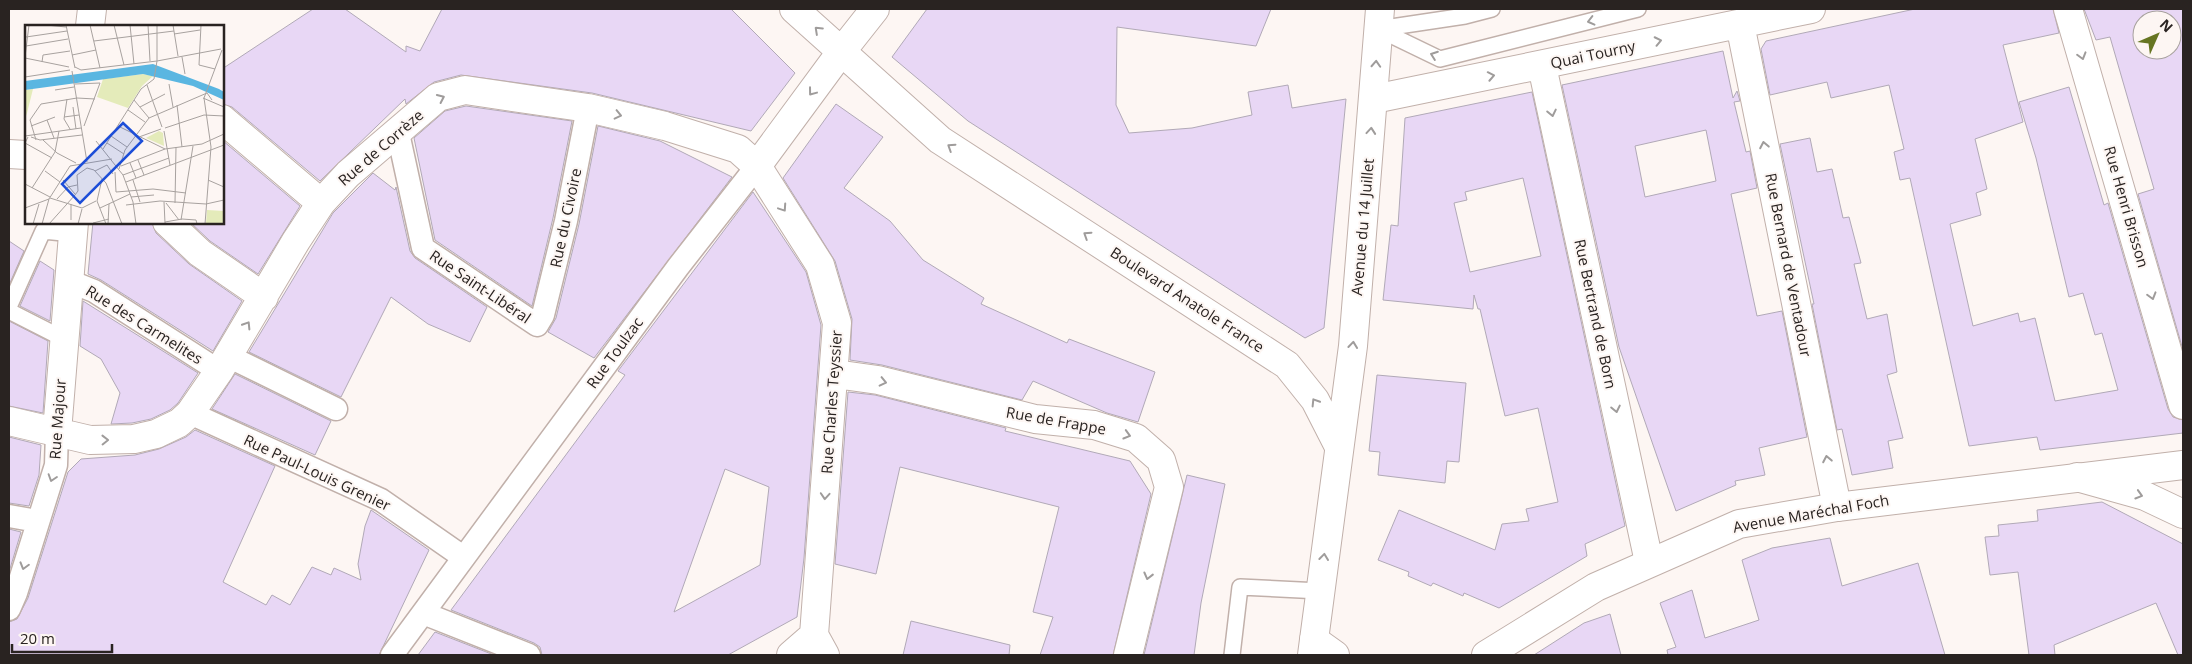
<svg xmlns="http://www.w3.org/2000/svg" width="2192" height="664" viewBox="0 0 2192 664" font-family="'Open Sans',sans-serif">
<style>
.building{fill:#e8d7f5;stroke:#b1a9b7;fill-rule:evenodd}
.lines{fill:none;stroke-linecap:round;stroke-linejoin:round}
.service-casing{stroke:#c1b0aa;stroke-width:18}
.pedestrian-casing{stroke:#c1b0aa;stroke-width:25}
.minor-casing{stroke:#c1b0aa;stroke-width:30}
.tertiary-casing{stroke:#c1b0aa;stroke-width:30}
.secondary-casing{stroke:#c1b0aa;stroke-width:30}
.service{stroke:#fff;stroke-width:15}
.pedestrian{stroke:#fff;stroke-width:22}
.minor{stroke:#fff;stroke-width:28}
.tertiary{stroke:#fff;stroke-width:28}
.secondary{stroke:#fff;stroke-width:28}
.oneway{stroke:#9f9c9b}
.labels{text-anchor:middle;stroke-width:4;stroke-linejoin:round;paint-order:stroke}
.street-label{font-size:15px;fill:#292321;stroke:#fdf6f3}
.inset-road{fill:none;stroke:#a8a29f;stroke-width:1}
.view{fill:#1d4ed8;fill-opacity:0.15;stroke:#1d4ed8;stroke-width:2.5}
.inset-edge{fill:none;stroke:#292321;stroke-width:2.5}
</style>
<rect width="100%" height="100%" fill="#fdf6f3"/>
<path class="building" d="M313 9H345L406 52V46L420 51 442 9H731L795 73 751 131 592 93 461 75 434 82 406 104 405 99 320 181 232 107 222 104V69Z
M927 9H1271L1256 46 1117 27 1116 105 1129 133 1192 128 1252 115 1248 92 1288 85 1292 108 1346 99 1324 328 1305 338 968 121 892 57Z
M1915 9H2053L2059 33 2003 45 2023 122 1975 139 1987 189 1976 193 1981 215 1950 224 1973 326 2018 313 2020 322 2035 318 2055 401 2118 390 2102 333 2095 335 2083 293 2069 297 2036 158 2019 102 2069 87 2104 205 2108 203 2168 409 2173 417 2183 420V433L2040 450 2037 437 1969 446 1910 178 1900 180 1894 152 1904 149 1889 85 1831 98 1827 82 1770 95 1761 49 1766 41Z
M2084 9H2183V350L2138 194 2154 189 2110 37 2096 40ZM2142 20H2172V50H2142Z
M1723 51 1733 98 1737 91 1740 101 1734 102 1746 152 1750 151 1757 188 1731 194 1757 316 1782 311 1807 437 1759 448 1765 475 1735 481 1736 485 1676 511 1619 347 1562 85ZM1706 130 1716 181 1645 197 1635 146Z
M1532 92 1625 526 1585 544 1587 556 1499 608 1464 593 1463 596 1433 583 1431 586 1408 576 1409 572 1378 560 1399 510 1495 550 1502 524 1529 521 1526 509 1558 502 1538 408 1505 416 1480 309H1478L1474 295 1473 309 1383 300 1391 225 1398 226 1405 118ZM1523 178 1541 256 1470 272 1454 203 1467 200 1465 192Z
M836 104 883 137 844 188 890 221 923 260 984 298 981 304 1067 343 1069 339 1155 372 1138 422 1107 413 1033 381 1022 400 882 365 850 360 852 319 835 261 783 178Z
M466 106 572 121 553 218 532 306 435 240 414 138 445 111Z
M598 126 660 141 732 177 594 358 548 332 556 318 579 224Z
M1810 138 1817 172 1832 169 1843 218 1849 217 1861 263 1854 264 1867 319 1887 314 1897 372 1887 375 1903 438 1888 441 1893 468 1852 475 1842 429 1837 430 1812 304H1814L1780 144Z
M222 140 300 206 258 274 210 241 190 222H222Z
M373 173 395 190 396 187 410 251 415 258 487 307 470 342 428 324 391 297 341 397 249 352 333 213Z
M753 192 806 272 821 325 804 558 797 617 728 655H542L540 647 534 643 451 610 625 375 618 371ZM725 469 769 487 760 565 674 612Z
M93 222H152L156 233 189 264 242 301 213 351 101 280 88 274Z
M9 241 24 251 9 285Z
M40 261 54 270 50 321 20 306Z
M83 301 198 373 178 403 170 410 151 419 132 423 111 424 120 393 101 359 80 346Z
M9 321 48 341 43 413 9 406Z
M235 374 331 421 315 455 212 409Z
M1377 375 1466 383 1459 462 1447 461 1445 483 1378 475 1380 452 1369 451Z
M848 392 875 395 1006 428 1005 431 1130 461 1151 494 1113 655H1040L1053 617 1033 612 1059 507 900 467 876 574 835 564Z
M195 430 275 466 223 582 266 605 272 595 290 605 312 567 331 575 334 568 361 580 358 564 365 526 371 510 429 550 379 655H9V622L17 619 28 598 68 472 81 459 135 455 159 449 186 437Z
M9 437 41 445 39 475 29 506 9 503Z
M1187 475 1225 484 1201 603 1194 655H1144Z
M2102 502 2183 544V655H2178L2156 603 2054 645 2055 655H2029L2018 572 1990 575 1985 537 1999 536 1998 525 2038 521 2037 510Z
M9 529 21 532 9 572Z
M1830 538 1842 586 1918 563 1945 655H1668L1667 650 1676 647 1660 603 1692 590 1705 638 1759 620 1742 560 1772 548Z
M1610 614 1621 655H1534L1584 623Z
M911 621 1010 645 1009 655H903Z
M435 632 494 655H418Z"/>
<g class="lines">
<g class="service-casing">
<path id="service" d="M1378 29 1440 59 1638 9
M1378 29 1465 16 1492 9
M9 307 43 231 73 234
M9 311 64 339
M1232 655 1240 587 1320 591"/>
</g>
<g class="pedestrian-casing">
<path id="pedestrian" d="M398 133 423 248 537 325 543 315 566 221 588 108
M69 281 94 291 219 371
M228 356 336 409
M190 413 381 500 463 557
M9 516 37 521
M9 609 16 593 56 465 57 432
M423 613 529 655
M392 655 678 267 757 166"/>
</g>
<g class="minor-casing">
<path id="minor" d="M2068 9 2183 405
M1740 24 1837 507
M90 26 92 9
M1542 66 1649 562
M1374 99 1811 9
M222 119 321 203
M9 154 26 155
M757 166 841 52
M167 222 200 253 264 297
M835 374 878 380 1035 419 1094 425 1136 438 1161 460 1169 487 1128 655
M9 421 90 440 134 439 156 434 179 423 190 413 219 371 296 241 321 203 348 174 438 97 465 90 588 108 665 126 738 149 757 166 820 265 837 323 814 635 825 655
M57 432 74 222
M2077 477 2145 496 2183 514
M791 655 814 635"/>
</g>
<g class="tertiary-casing">
<path id="tertiary" d="M1314 640 1335 655
M1486 655 1596 587 1739 524 1837 507 2183 465"/>
</g>
<g class="secondary-casing">
<path id="secondary" d="M794 9 940 140 1287 365 1315 400 1338 445
M841 52 875 9
M1312 655 1353 346 1380 9"/>
</g>
<use href="#service" class="service"/>
<use href="#pedestrian" class="pedestrian"/>
<use href="#minor" class="minor"/>
<use href="#tertiary" class="tertiary"/>
<use href="#secondary" class="secondary"/>
</g>
<defs><path id="oneway-chevron" d="M-2-3.5L2.5 0L-2 3.5" fill="none" stroke-width="1.6" stroke-linecap="round" stroke-linejoin="round" transform="scale(1.25)"/></defs>
<g class="oneway">
<use href="#oneway-chevron" transform="translate(1591 21) rotate(166)"/>
<use href="#oneway-chevron" transform="translate(818 30) rotate(-137)"/>
<use href="#oneway-chevron" transform="translate(1658 41) rotate(-12)"/>
<use href="#oneway-chevron" transform="translate(1434 55) rotate(-160)"/>
<use href="#oneway-chevron" transform="translate(2082 56) rotate(74)"/>
<use href="#oneway-chevron" transform="translate(1376 64) rotate(-87)"/>
<use href="#oneway-chevron" transform="translate(1491 76) rotate(-11)"/>
<use href="#oneway-chevron" transform="translate(812 92) rotate(127)"/>
<use href="#oneway-chevron" transform="translate(441 98) rotate(-25)"/>
<use href="#oneway-chevron" transform="translate(1552 113) rotate(78)"/>
<use href="#oneway-chevron" transform="translate(618 115) rotate(13)"/>
<use href="#oneway-chevron" transform="translate(1371 131) rotate(-85)"/>
<use href="#oneway-chevron" transform="translate(1764 145) rotate(-101)"/>
<use href="#oneway-chevron" transform="translate(951 147) rotate(-147)"/>
<use href="#oneway-chevron" transform="translate(783 208) rotate(56)"/>
<use href="#oneway-chevron" transform="translate(1087 235) rotate(-147)"/>
<use href="#oneway-chevron" transform="translate(2152 296) rotate(74)"/>
<use href="#oneway-chevron" transform="translate(247 325) rotate(-58)"/>
<use href="#oneway-chevron" transform="translate(1353 345) rotate(-84)"/>
<use href="#oneway-chevron" transform="translate(883 382) rotate(13)"/>
<use href="#oneway-chevron" transform="translate(1315 402) rotate(-122)"/>
<use href="#oneway-chevron" transform="translate(1616 409) rotate(78)"/>
<use href="#oneway-chevron" transform="translate(1127 435) rotate(16)"/>
<use href="#oneway-chevron" transform="translate(105 440) rotate(-1)"/>
<use href="#oneway-chevron" transform="translate(1827 459) rotate(-101)"/>
<use href="#oneway-chevron" transform="translate(52 478) rotate(108)"/>
<use href="#oneway-chevron" transform="translate(2139 495) rotate(17)"/>
<use href="#oneway-chevron" transform="translate(825 496) rotate(94)"/>
<use href="#oneway-chevron" transform="translate(1324 557) rotate(-83)"/>
<use href="#oneway-chevron" transform="translate(24 566) rotate(106)"/>
<use href="#oneway-chevron" transform="translate(1148 576) rotate(104)"/>
</g>
<g class="labels">
<g class="street-label">
<text transform="translate(1593 55) rotate(-12)" y="5">Quai Tourny</text>
<text transform="translate(381 148) rotate(-41)" y="5">Rue de Corrèze</text>
<text transform="translate(2126 207) rotate(74)" y="5">Rue Henri Brisson</text>
<text transform="translate(566 218) rotate(-78)" y="5">Rue du Civoire</text>
<text transform="translate(1363 227) rotate(-85)" y="5">Avenue du 14 Juillet</text>
<text transform="translate(1788 265) rotate(79)" y="5">Rue Bernard de Ventadour</text>
<text transform="translate(480 287) rotate(34)" y="5">Rue Saint-Libéral</text>
<text transform="translate(1187 300) rotate(33)" y="5">Boulevard Anatole France</text>
<text transform="translate(1595 314) rotate(78)" y="5">Rue Bertrand de Born</text>
<text transform="translate(144 325) rotate(32)" y="5">Rue des Carmelites</text>
<text transform="translate(615 353) rotate(-54)" y="5">Rue Toulzac</text>
<text transform="translate(832 402) rotate(-86)" y="5">Rue Charles Teyssier</text>
<text transform="translate(58 419) rotate(-86)" y="5">Rue Majour</text>
<text transform="translate(1056 421) rotate(10)" y="5">Rue de Frappe</text>
<text transform="translate(317 473) rotate(25)" y="5">Rue Paul-Louis Grenier</text>
<text transform="translate(1811 514) rotate(-10)" y="5">Avenue Maréchal Foch</text>
</g>
</g>
<g transform="translate(25 25)">
<rect width="199" height="199" fill="#fdf6f3"/>
<path d="M118 49 128 51 117 61 103 83 72 72 78 54ZM8 64 2 88 0 94V65ZM134 106 138 108 139 121 121 113ZM182 185 199 186V199H181Z" fill="#e4ebba"/>
<path d="M128 39 194 64 199 67V75L168 61 118 49 0 65V56Z" fill="#5ab6e1"/>
<path class="inset-road" d="M21 0 41 2M41 0 50 43M65 0 75 43M89 0 99 40M105 0 109 39M123 0 125 36M148 0 153 31M176 0 174 40 190 44M149 9 175 5M1 12 42 6M69 16 149 6M1 21 43 14M47 30 71 25M0 32 4 0M157 32 160 49M0 33 44 42M17 37 18 30 45 26M50 42 56 45 132 36 196 24M47 46 62 137M0 52 45 45M50 59 75 58M144 59 148 82M122 60 137 102M30 65 49 62M178 73 199 82M42 74 39 94 45 104M109 75 124 93M152 80 157 122M48 82 51 104M115 82 140 69M103 85 120 97M39 92 54 90M22 95 29 113M6 101 30 92M59 101 75 58M93 101 140 124M140 103 179 90 199 91M139 106 145 140M0 111 56 103M86 111 102 122M3 112 0 118 27 133M6 112 15 115 57 110M114 112 136 104M11 115 5 95 16 79 52 73 70 74M18 115 32 128 51 138M71 116 98 150 108 177 111 199M82 118 99 129M78 124 116 64 129 54 132 36V0M113 135 119 150M105 138 111 153M96 141 140 124 177 119 199 109M62 143 69 145 81 158 97 199M94 144 100 125 124 93 182 68 187 75M20 146 35 157M70 146 82 140 88 149M90 147 91 167 128 164 161 168M98 150 144 133M38 155 50 169M108 155 115 177M183 155 199 162M101 157 199 120M0 159 25 172M7 163 30 127 34 106M50 170 53 166 52 150 62 143M106 172 129 170M25 173 57 183M32 174 43 162 52 160M72 176 81 199M72 176 77 154M139 177 140 198M141 178 154 195M150 178 151 122M101 180 135 176 181 179 199 175M0 183 24 174M57 183 71 176M75 183 105 169M46 195V179M156 195 168 121M140 197 157 194 171 195 172 199M68 198 84 194M8 199 14 179M17 199 24 174 45 141 87 134M24 199 50 170M53 199 57 184M83 199 84 179M180 199 186 122 179 73 197 25"/>
<path class="view" d="M98 98 117 116 55 178 37 159Z"/>
<rect width="199" height="199" class="inset-edge"/>
</g>
<rect width="2192" height="664" fill="none" stroke="#292321" stroke-width="20"/>
<g transform="translate(2157 35) rotate(45)"><circle r="24" fill="#fdf6f3" stroke="#a8a29f"/>
<path d="M0-4L9 19L0 12L-9 19Z" fill="#667522"/>
<text y="-8" font-size="14" font-weight="bold" text-anchor="middle" fill="#292321">N</text>
</g>
<path d="M12 644v8h100v-8" fill="none" stroke="#292321" stroke-width="2.5"/>
<text x="20" y="644" font-size="15" fill="#292321" stroke="#fdf6f3" stroke-width="4" paint-order="stroke">20 m</text>
</svg>
